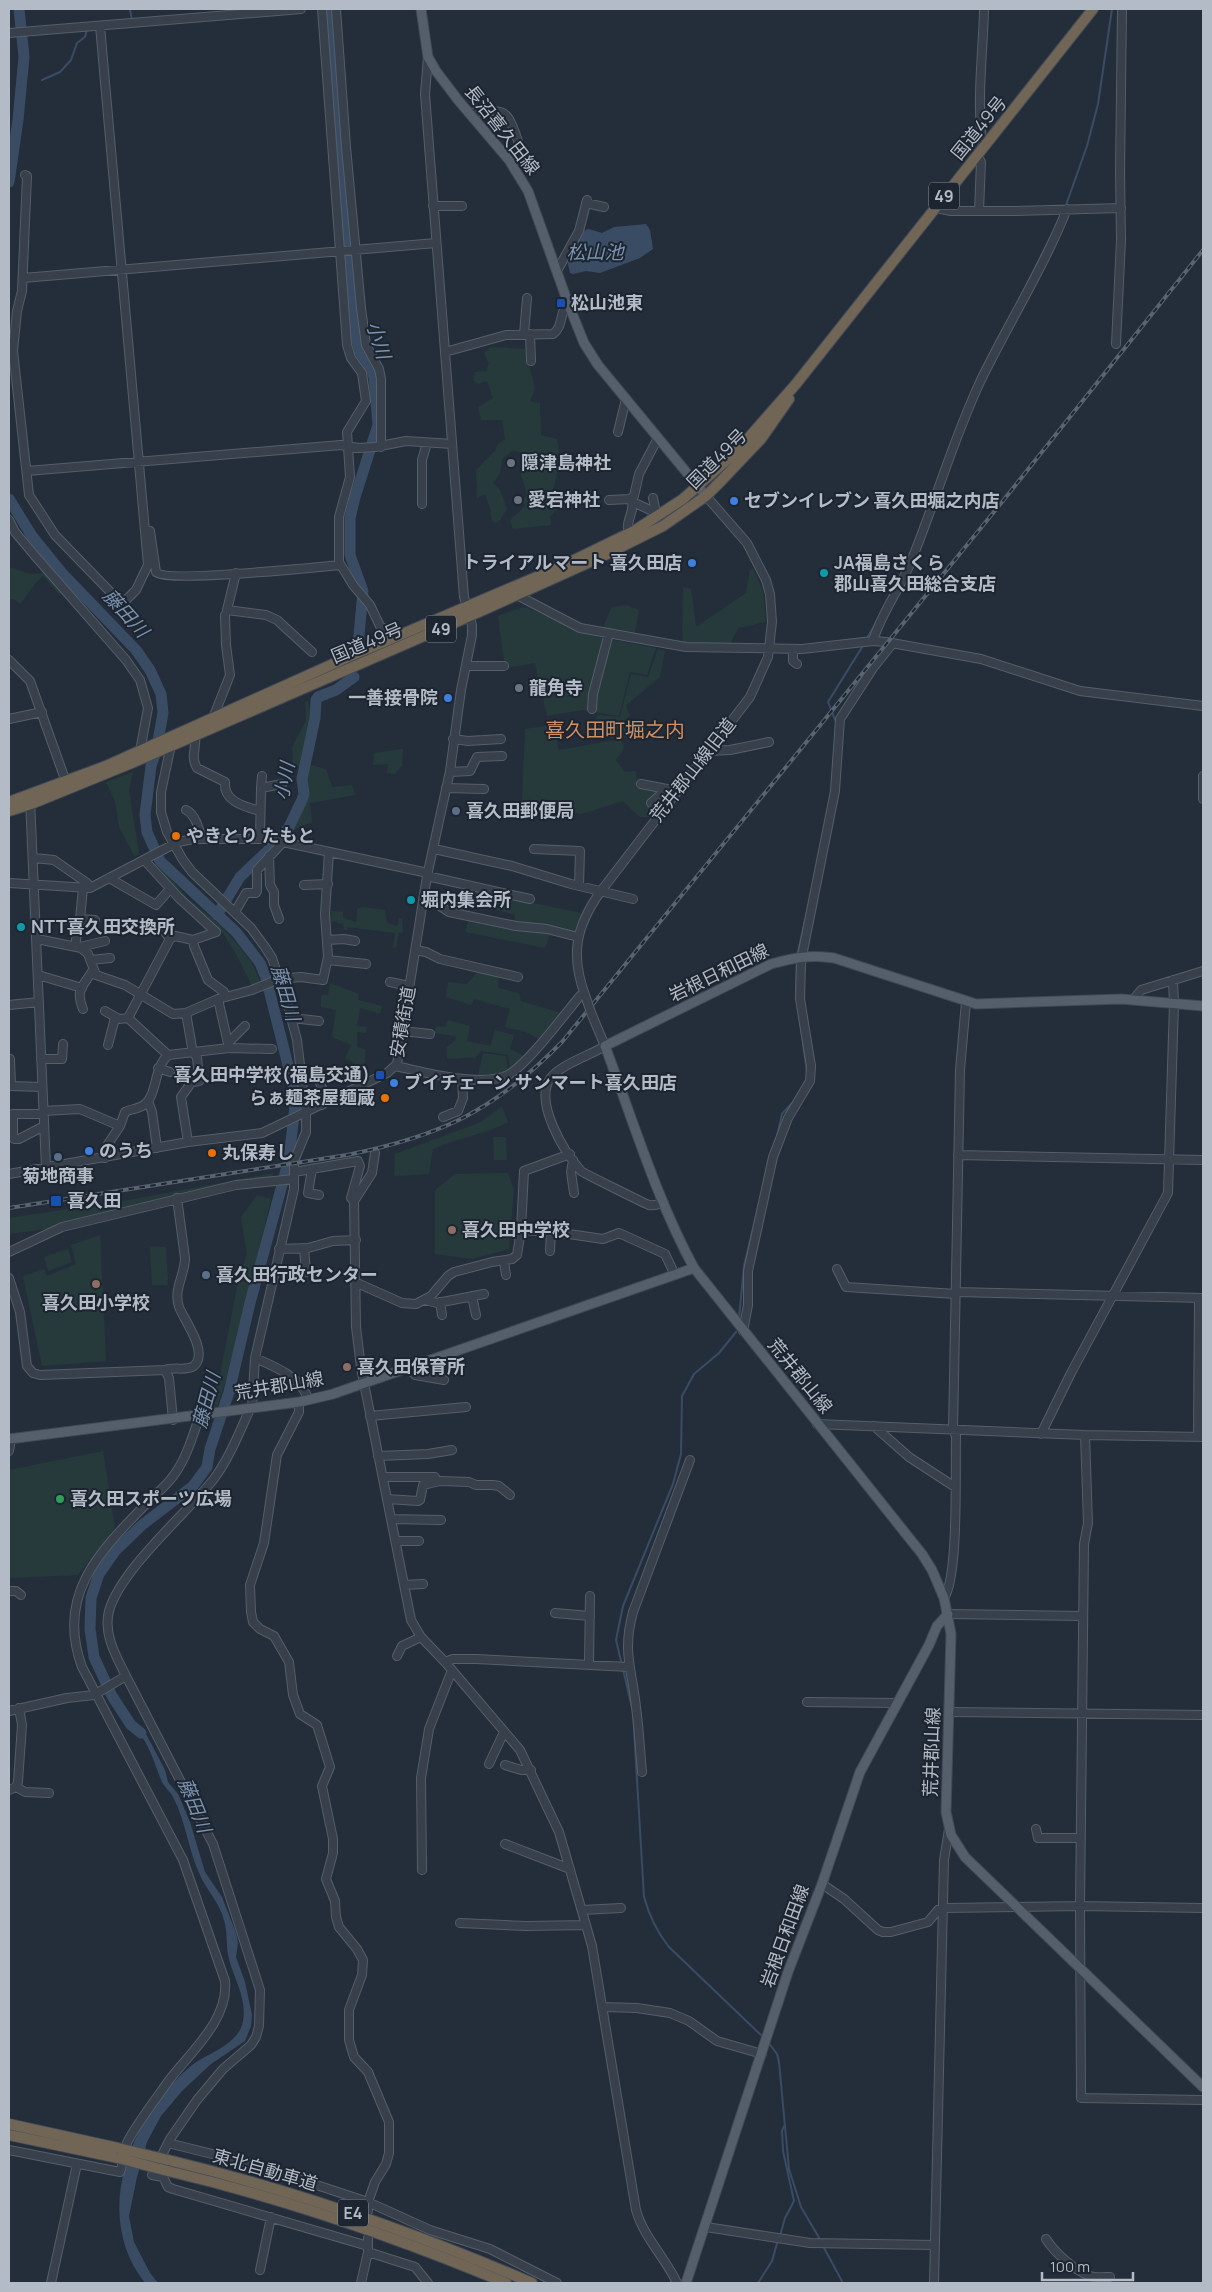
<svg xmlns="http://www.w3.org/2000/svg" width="1212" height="2292" viewBox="0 0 1212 2292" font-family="Manrope,'Noto Sans JP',sans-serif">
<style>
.green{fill:#263a3c}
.water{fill:#394c64}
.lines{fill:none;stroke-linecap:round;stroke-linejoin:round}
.stream{stroke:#394c64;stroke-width:2}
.river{stroke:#394c64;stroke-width:11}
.minor-casing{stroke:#555e69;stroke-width:10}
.major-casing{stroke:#404954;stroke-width:11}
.highway-casing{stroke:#424b56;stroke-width:12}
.minor{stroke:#37404b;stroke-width:8}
.major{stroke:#555f6b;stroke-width:9}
.highway{stroke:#716555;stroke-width:10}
.rail-casing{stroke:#596472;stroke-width:4}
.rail{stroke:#1c2530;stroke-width:2;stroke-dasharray:5.5;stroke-linecap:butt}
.minor-bridge-casing{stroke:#555e69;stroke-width:10;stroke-linecap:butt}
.highway-bridge-casing{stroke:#424b56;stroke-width:12;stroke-linecap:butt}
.minor-bridge{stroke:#37404b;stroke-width:8}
.highway-bridge{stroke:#716555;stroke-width:10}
.transit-dot{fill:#1a4fb4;stroke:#1c2530;stroke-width:2}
.worship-dot{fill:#6b7280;stroke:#1c2530;stroke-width:2}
.shop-dot{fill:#3f7fe0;stroke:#1c2530;stroke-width:2}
.culture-dot{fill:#0f9aa8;stroke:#1c2530;stroke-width:2}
.service-dot{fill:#5c6f8a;stroke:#1c2530;stroke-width:2}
.food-dot{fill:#e8710a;stroke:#1c2530;stroke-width:2}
.education-dot{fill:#8d6e63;stroke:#1c2530;stroke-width:2}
.leisure-dot{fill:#2e9e5b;stroke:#1c2530;stroke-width:2}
.labels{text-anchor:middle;stroke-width:4;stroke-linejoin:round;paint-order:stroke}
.shield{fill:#1c2530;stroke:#868e9a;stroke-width:1}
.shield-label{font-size:16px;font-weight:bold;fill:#b3bbc7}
.street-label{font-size:18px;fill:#b3bbc7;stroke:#1c2530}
.poi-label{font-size:18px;font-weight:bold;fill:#b3bbc7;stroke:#1c2530;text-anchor:start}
.water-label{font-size:19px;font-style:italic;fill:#7c92ae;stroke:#1c2530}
.quarter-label{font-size:20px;fill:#d09064;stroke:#1c2530}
</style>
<rect width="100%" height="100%" fill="#242e3b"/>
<path class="green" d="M491 347 525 349 535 389 530 401 540 403 541 435 557 439 560 458 552 496 559 506 550 517 551 525 513 529 510 520 525 506 523 501 527 494 521 475 523 454 513 450 502 459 500 474 493 483 500 490 507 509 500 520 495 523 492 521 490 508 485 494 477 498 476 470 495 451 497 445 505 439 502 420H481L478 407 493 398 487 381 478 384 473 380 475 372 486 371 489 363 484 353Z
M9 567 30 574 46 573 63 591 60 595 43 576C33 584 29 594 20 604L14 599 9 600Z
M753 569 763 591 766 622C757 623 744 628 739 627L730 644 707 645 683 642C681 624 684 606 683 587L691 589 696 627 746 593 750 570Z
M626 605 639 610 635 632 603 628 611 608Z
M524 607 554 618 572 629 593 636 656 648 647 675 630 672 619 716 583 710 547 716 535 663 505 668 498 616Z
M658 649 665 651 660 677 626 705 630 716 625 720 626 737 611 738 610 722 603 728H595L597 715 620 717 631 674 648 677Z
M305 701H308L312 722 301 769 298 766H293L292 747 306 721Z
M549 720 558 726 555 732 559 750 621 739 624 748 616 760 625 772 636 771 637 788 671 794 653 817H640L623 801 581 814 522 802 525 729 545 726Z
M403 749 402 766 395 774 387 773 388 764 373 765 374 753Z
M311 765 326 769 332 787 352 785 355 795 310 803 312 822 290 832C304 809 306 792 308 766Z
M133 772 129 791 139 853 135 857 119 827 115 801 106 782Z
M161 867 189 900 216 921 241 948 254 967 261 984 253 988 236 954 223 933 201 917 157 870Z
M471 890 581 913 573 935 550 934 545 948 465 932 469 919 514 924 515 915 468 902Z
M363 907 385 910 387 923 398 926 399 918 402 919 403 933 399 932 396 948 393 947 395 933 347 927V930H344L343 924 331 921V911L343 912V918L356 922 357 909Z
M478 971 499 974 498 988 519 993 521 1001 561 1013 539 1039 526 1032 505 1027 510 1009 474 999 471 1005 446 997 448 982 467 984Z
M330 983 359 994 358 1000 382 1006 380 1014 360 1008 357 1026 367 1027 366 1033 357 1032V1047L365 1049V1066L360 1067 345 1058 351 1045 332 1037 336 1010 321 1007V995H328Z
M448 1020 470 1026 467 1041 490 1046 495 1030 514 1035 510 1049 524 1056 510 1069 508 1055 481 1051 475 1058C465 1056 458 1060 447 1058V1047L455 1041 456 1036 434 1033 436 1026 445 1027Z
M483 1053 506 1056 508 1071 485 1077 478 1076Z
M502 1106 508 1122C484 1135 457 1138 433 1149L429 1174 394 1176 395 1154 481 1122Z
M493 1137H506L507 1160H494Z
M273 1173V1181L119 1209 46 1229 9 1234V1218L128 1200Z
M508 1173 514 1190 509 1249 472 1259 435 1254V1190L455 1174Z
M257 1195 271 1199 231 1365 217 1407H206L220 1375 239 1277 247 1254 241 1217Z
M100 1235 106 1361 42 1366 23 1276 44 1269 47 1276 76 1264 71 1245Z
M150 1247H166L168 1285H152Z
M68 1249 72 1262 48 1271 44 1257Z
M103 1451 115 1528 78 1575 9 1578V1470Z"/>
<path class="water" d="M646 224 650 230 653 249 640 258 600 273 586 271 573 274 570 273 567 260 585 230 589 229 602 233 614 227Z
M130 1724 146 1734 153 1747 165 1770 168 1782 178 1794 190 1822 205 1872 222 1897 236 1933 238 1943 236 1957 245 1982 252 2015 251 2026 245 2041 211 2064 182 2091 161 2116 147 2142 137 2177 129 2216 134 2242 150 2273 158 2283H145C91 2215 130 2117 191 2066 207 2053 239 2045 243 2021 247 1998 234 1979 229 1959 225 1944 229 1932 222 1914 217 1900 206 1889 200 1875 188 1850 186 1821 173 1797 170 1791 164 1787 162 1782 156 1768 152 1753 144 1740 140 1733 132 1733 130 1724Z"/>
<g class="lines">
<path class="stream" d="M130 9 132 21
M42 80 60 72 71 60 77 43 85 37 87 29
M1065 208 1087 146 1098 104 1112 9
M1017 304 1053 232
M977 379 993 348
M867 638 876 623
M836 722 828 702 864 644
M797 956 810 899
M796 993 797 960
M797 1000 807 1072
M777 1136 782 1114 794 1101
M739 1318 744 1266 759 1203
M622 1665 616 1640 623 1606 673 1484 681 1454 682 1396 694 1374 719 1353 736 1332
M623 1669 633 1712 644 1897C649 1915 657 1932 669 1947L763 2037
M768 2042 777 2054 779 2062 789 2169 801 2207 821 2241
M780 2236 785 2218 794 2201 783 2151 782 2131 784 2126
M823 2246 843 2283
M758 2283 772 2261 778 2240"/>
<path class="river" d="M329 9 355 334 360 352 371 368 374 377 378 425 355 497 350 518V555L363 591 358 646
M9 182 18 120 24 57 19 9
M9 499 32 536 62 573 136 650 150 670 161 694 163 713 156 752 151 766 145 815 147 832 160 861 236 932 260 963 266 978 296 1097 289 1159 250 1303 229 1392 210 1449 207 1467 193 1486 142 1525 115 1551 99 1574 91 1598 90 1629 94 1657 112 1696 131 1725 141 1733
M217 915 240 877 276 843 289 827 302 800 304 794 302 779 315 718 316 700 318 697 336 690 354 677"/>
<g class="minor-casing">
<path id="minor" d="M322 9 347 345 351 358 362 373 366 401 347 432 350 477 339 517V562L353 585 370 605 380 626 397 637
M336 9 346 147 361 308 366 345 379 369 381 379V447
M9 33 301 9
M469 113C505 110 506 106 518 141
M983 148C976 102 983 55 984 9
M977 155 981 162 979 211
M25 175 27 176 22 291 17 311 13 351 29 495 55 535 122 604 136 590 148 565 100 26
M586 203 604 207
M433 206H462
M936 208 951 211H1014L1121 208
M557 271 579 231 587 200
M23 278 436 243
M524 334 527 298
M530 334 531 361
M1116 344 1121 240 1120 172 1122 9
M445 352 506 335 553 334C564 326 559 312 568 303
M618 432 626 399
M27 471 341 445 358 448 375 447 406 441 452 444
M653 498 656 513
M609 500 630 499 634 496 639 474 658 438
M633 502 650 510 654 509
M422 504V460L427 443
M9 520 15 532 36 557 126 660 140 680 148 708 140 751
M145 530 150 531 156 572C165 583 317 567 340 565
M629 533C624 521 637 509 631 499
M236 573 227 610 266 615 277 620 312 652
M517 595 580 628 686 647 802 649 873 641 886 642 981 659 1080 691 1203 706
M873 641C880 615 902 586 912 559 936 500 953 440 980 382 1008 324 1043 269 1067 209
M793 649V661L797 664
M9 660 30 681 66 782
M466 666H504
M592 709 593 694 609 633
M213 718 230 675 226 645 225 615
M9 719 42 712
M195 735C197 747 190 756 197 768L225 782C223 802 246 807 260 811
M453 739 468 741 501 739
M171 745 161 792V812L167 832 183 860 192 872 251 928 265 947 272 958 288 1006 297 1040 306 1114V1132L294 1161V1189L255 1358 252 1408
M709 751 730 750 769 742
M450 772 470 771 477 757 502 756
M1203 776V799
M641 784 677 791
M261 788 262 776
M446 788 484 789
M30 799 46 1168
M651 803 667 789
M186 810C195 814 200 830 201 839
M260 838 261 788 282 784
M434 849 512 866 571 884 633 899
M534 849 580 851 579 886
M269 856 270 885 274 892V905L279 919
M34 858 54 860 87 883 90 888
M147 863 179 898 216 932
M427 876 530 899
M109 878 156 905 170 889
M9 883 90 888 178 842 194 839H269L428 873
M304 885 328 884
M423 900 437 904 449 912 516 926 547 929 578 937
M235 912 246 893H256L257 891V870L283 842
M80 919 95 920
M37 939 81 948 88 954 96 975 125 985 173 1014 186 1013
M170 939 175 936 193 940 216 932
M193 940 194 946 208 980 224 992 222 998
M327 940 344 939 355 941
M75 945 80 919 83 888
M80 947 105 941
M415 950 426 952 440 959 518 977
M91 960 110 958
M328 960 366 964
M38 975 82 988
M390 982 409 986
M586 998C570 956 575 927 601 891L750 697 768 657 772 622 770 594 766 580 747 543 706 496
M218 999 229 1048
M1133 1000 1141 990 1203 971
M9 1005 39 1002
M83 1009C75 989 83 987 93 970
M105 1011 119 1019 128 1018 168 1055
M592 1015 605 1046C591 1055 559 1065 550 1079 534 1102 564 1152 581 1171 583 1173 644 1203 649 1205 654 1206 658 1204 664 1203
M128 1018 170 939 162 928
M292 1018 319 1021
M402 1031 430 1034
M228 1043 245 1026
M108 1045 115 1018
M10 1059 11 1086 42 1087
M41 1059H62L63 1044
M395 1066C424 1072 480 1088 508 1075 527 1065 564 1015 580 996L585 995
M158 1068 170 1072
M316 1072 322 1088V1105
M148 1101 152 1112 157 1148
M43 1111 80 1109 120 1126 125 1112C131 1109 138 1109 144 1105 158 1094 153 1069 168 1055L229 1048 272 1049
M43 1114H13V1137L14 1139H19L44 1126
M443 1117 458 1111 463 1098 462 1079
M188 1142 181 1097 191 1083 199 1081 197 1057 193 1053 186 1013 218 999 252 990 279 979 301 977 323 980 328 957 325 914 329 852
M375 1153 372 1173 354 1201 356 1327 361 1368 411 1620 421 1637 445 1662 520 1750 559 1832 592 1946 636 2210C644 2238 665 2257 677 2283
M958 1155 1203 1160
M105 1158 108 1144 120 1126
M573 1160 571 1172 574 1193
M312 1169 308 1193 319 1195
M294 1172 358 1161 360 1166 351 1198 354 1201
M9 1174 188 1142 262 1133 387 1073 397 1064 427 876 450 771 461 690 472 635V625L464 597 425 94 428 57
M521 1230 555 1232 603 1239 619 1233 665 1254 675 1275
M304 1248 306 1272
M279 1249 308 1248 333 1241 356 1240
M550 1251 551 1231
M9 1252 62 1227 236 1185 294 1179
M504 1261 506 1275
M837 1269 846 1287 956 1294
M9 1278 20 1312 27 1366 33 1373 40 1375 165 1370 169 1378 173 1420
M357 1283 402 1303 416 1304 431 1296 448 1276 454 1272 492 1262 512 1259 517 1255 521 1230 524 1171 570 1154
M956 1292 1203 1298
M472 1296 476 1315
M425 1300 437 1303 484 1294
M440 1302 442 1315
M743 1331 748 1305V1271L773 1157 788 1118 810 1081 811 1066 800 999 801 961 835 791 840 719 873 668 893 643
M255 1358C274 1366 303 1378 308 1400
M409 1368 415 1375 444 1380
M165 1370C174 1366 192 1373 197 1362 205 1347 184 1320 179 1307 173 1289 185 1275 185 1258L177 1198
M299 1402V1412L277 1455 264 1543 250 1585 251 1612 253 1622 260 1629 274 1636 289 1662 293 1695 300 1714 317 1725 330 1767 322 1786 333 1839V1853L326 1879 335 1901 336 1917 339 1927 357 1949 363 1960 362 1975 349 2010V2040L354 2057 368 2072 389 2122V2153L386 2164 375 2182 368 2202V2211
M370 1416 466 1407
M817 1424 1085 1435 1203 1437
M874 1426 909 1457 955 1487
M1041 1434 1071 1373 1168 1193 1174 1004 1173 980
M1085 1435 1088 1523 1084 1544 1080 1906 1081 2098 1203 2100
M1198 1437 1199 1298
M9 1451 11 1439
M378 1456 428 1454 452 1450
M383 1477H435
M387 1499 418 1501 420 1500 423 1485 440 1481 469 1482 476 1485H493L499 1486 510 1495
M391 1519 441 1520
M396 1541H419
M404 1585 423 1584
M9 1591H16L21 1595
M944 1598C959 1577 955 1468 956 1436L953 1430 960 1070 966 1002
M555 1613 590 1616
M948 1614 1083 1616
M397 1656 402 1646 421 1637
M445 1662 453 1659H476L629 1667
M589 1664 590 1596
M126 1676 213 1844 260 1990 259 2026 256 2037 251 2045 223 2069 197 2100 170 2139 152 2175 163 2177 168 2187 173 2189 368 2246
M807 1702 897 1703
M9 1711 67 1698 94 1695 126 1676C116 1656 103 1634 109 1611 121 1569 185 1515 213 1480 228 1461 240 1431 250 1409
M949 1712 1203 1715
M489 1764 504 1732
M505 1765 521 1770H531
M642 1772C640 1751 639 1729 636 1707 632 1669 622 1652 633 1612L690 1460
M16 1787 25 1792 49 1793
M9 1790 16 1787 18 1782 22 1725 19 1708
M1036 1829 1038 1838H1080
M505 1844 570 1869
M422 1870 421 1778 429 1729 452 1670
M822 1884 844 1899 878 1930 883 1932H891L928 1922 938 1910 943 1908 1080 1906 1203 1908
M582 1910 621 1908
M460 1923 526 1926 586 1925
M603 2007 637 2008 670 2013 689 2021 717 2041 762 2054
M168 2143 256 2165 368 2202 430 2230 490 2249 557 2283
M9 2150 120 2172C124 2162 123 2148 129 2139 139 2121 158 2096 170 2079 191 2052 229 2019 225 1981L183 1860 82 1667C55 1594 101 1550 148 1502 157 1493 167 1485 174 1475 187 1457 193 1435 200 1415
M706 2227 810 2243 935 2245
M1046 2239C1055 2253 1074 2270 1090 2276 1096 2278 1104 2277 1110 2277
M368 2252 415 2267 428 2283
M260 2270 271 2217
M51 2283 77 2164
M361 2283 368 2252V2238
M934 2283 944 1860 949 1829"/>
</g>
<g class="major-casing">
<path id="major" d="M421 9 428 57 436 71 458 100 509 160 528 191 568 303 584 343 598 365 706 496
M1203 1006 1121 999 976 1004 834 958C811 954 793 958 771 964L605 1046C633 1120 656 1198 694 1268L922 1554 932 1570 944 1598 951 1634 946 1812 951 1835 965 1857 1203 2087
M9 1439 299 1402 333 1394 694 1268
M686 2283 788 1972 822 1884 860 1772 929 1645 937 1626 948 1614"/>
</g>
<g class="highway-casing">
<path id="highway" d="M9 802 106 766 353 655 560 567 634 531 683 499 738 450 796 384 1093 9
M9 811 31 804 134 762 470 616 601 557 663 526 706 496 720 482 761 439 789 399
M9 2124 118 2148
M9 2135 118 2158
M168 2160C293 2190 414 2232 532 2283
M168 2171C283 2198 396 2237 506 2283"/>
</g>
<use href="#minor" class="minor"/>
<use href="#major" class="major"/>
<use href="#highway" class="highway"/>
<g class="rail-casing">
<path id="rail" d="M9 1208 347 1155C441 1136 494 1111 562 1042L1002 502 1203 250"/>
</g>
<use href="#rail" class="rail"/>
<g class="minor-bridge-casing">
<path id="minor-bridge" d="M586 998 592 1015"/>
</g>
<g class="highway-bridge-casing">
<path id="highway-bridge" d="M118 2148 168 2160
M118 2158 168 2171"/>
</g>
<use href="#minor-bridge" class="minor-bridge"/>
<use href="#highway-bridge" class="highway-bridge"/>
</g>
<g class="transit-dot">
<rect x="556" y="298" width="10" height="10" rx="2.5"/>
<rect x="375" y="1070" width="10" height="10" rx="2.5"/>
<rect x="50" y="1195" width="12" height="12" rx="2.5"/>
</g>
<g class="worship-dot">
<circle cx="511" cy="463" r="5"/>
<circle cx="518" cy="500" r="5"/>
<circle cx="519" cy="688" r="5"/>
</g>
<g class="shop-dot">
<circle cx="734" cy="501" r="5"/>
<circle cx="692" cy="563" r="5"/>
<circle cx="448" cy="698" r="5"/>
<circle cx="394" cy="1083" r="5"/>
<circle cx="89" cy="1151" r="5"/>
</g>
<g class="culture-dot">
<circle cx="824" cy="573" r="5"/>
<circle cx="411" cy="900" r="5"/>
<circle cx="21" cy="927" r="5"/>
</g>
<g class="service-dot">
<circle cx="456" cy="811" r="5"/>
<circle cx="58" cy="1157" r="5"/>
<circle cx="206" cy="1275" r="5"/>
</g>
<g class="food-dot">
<circle cx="176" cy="836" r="5"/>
<circle cx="385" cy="1098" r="5"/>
<circle cx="212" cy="1153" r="5"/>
</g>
<g class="education-dot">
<circle cx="452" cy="1230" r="5"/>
<circle cx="96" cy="1284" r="5"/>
<circle cx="347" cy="1367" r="5"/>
</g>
<circle class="leisure-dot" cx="60" cy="1499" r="5"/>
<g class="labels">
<g class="shield">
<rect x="929" y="182.5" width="30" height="27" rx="4"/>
<rect x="426" y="615.5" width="30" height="27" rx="4"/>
<rect x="338" y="2199.5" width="30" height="27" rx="4"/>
</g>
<g class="shield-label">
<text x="944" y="202">49</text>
<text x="441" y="635">49</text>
<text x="353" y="2219">E4</text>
</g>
<g class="street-label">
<text transform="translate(979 128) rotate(-51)" y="6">国道49号</text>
<text transform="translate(502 130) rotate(52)" y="6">長沼喜久田線</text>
<text transform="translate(717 459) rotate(-45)" y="6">国道49号</text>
<text transform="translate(367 643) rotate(-23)" y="6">国道49号</text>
<text transform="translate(693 770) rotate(-52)" y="6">荒井郡山線旧道</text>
<text transform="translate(719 973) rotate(-26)" y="6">岩根日和田線</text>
<text transform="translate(403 1022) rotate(-80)" y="6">安積街道</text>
<text transform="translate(800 1376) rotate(51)" y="6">荒井郡山線</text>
<text transform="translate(279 1386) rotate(-10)" y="6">荒井郡山線</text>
<text transform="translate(932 1752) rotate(-88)" y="6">荒井郡山線</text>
<text transform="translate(785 1936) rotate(-70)" y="6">岩根日和田線</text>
<text transform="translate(265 2170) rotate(16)" y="6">東北自動車道</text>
</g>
<g class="poi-label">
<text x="571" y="309">松山池東</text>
<text x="521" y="469">隠津島神社</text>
<text x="528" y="506">愛宕神社</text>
<text x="744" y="507">セブンイレブン 喜久田堀之内店</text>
<text x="682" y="569" text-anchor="end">トライアルマート 喜久田店</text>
<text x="834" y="569">JA福島さくら<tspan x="834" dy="21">郡山喜久田総合支店</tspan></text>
<text x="529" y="694">龍角寺</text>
<text x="438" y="704" text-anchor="end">一善接骨院</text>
<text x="466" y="817">喜久田郵便局</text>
<text x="186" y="842">やきとり たもと</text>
<text x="421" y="906">堀内集会所</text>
<text x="31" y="933">NTT喜久田交換所</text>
<text x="370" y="1081" text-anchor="end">喜久田中学校(福島交通)</text>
<text x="404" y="1089">ブイチェーン サンマート喜久田店</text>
<text x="375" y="1104" text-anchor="end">らぁ麺茶屋麺蔵</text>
<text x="99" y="1157">のうち</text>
<text x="222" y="1159">丸保寿し</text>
<text x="58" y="1182" text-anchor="middle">菊地商事</text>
<text x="67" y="1207">喜久田</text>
<text x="462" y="1236">喜久田中学校</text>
<text x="216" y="1281">喜久田行政センター</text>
<text x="96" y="1309" text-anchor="middle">喜久田小学校</text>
<text x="357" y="1373">喜久田保育所</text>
<text x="70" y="1505">喜久田スポーツ広場</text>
</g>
<g class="water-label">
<text x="595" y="259">松山池</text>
<text transform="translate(379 340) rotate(72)" y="7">小川</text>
<text transform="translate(126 613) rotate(48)" y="7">藤田川</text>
<text transform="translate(284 781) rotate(-80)" y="7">小川</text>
<text transform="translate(286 993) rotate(74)" y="7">藤田川</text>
<text transform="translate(206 1400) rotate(-75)" y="7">藤田川</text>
<text transform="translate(195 1805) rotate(68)" y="7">藤田川</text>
</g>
<g class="quarter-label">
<text x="615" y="737">喜久田町堀之内</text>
</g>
</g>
<rect width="1212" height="2292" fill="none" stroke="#b3bbc7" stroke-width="20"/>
<path d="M1042 2272v8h91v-8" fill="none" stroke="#b3bbc7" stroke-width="2.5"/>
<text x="1050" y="2272" font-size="15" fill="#b3bbc7" stroke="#1c2530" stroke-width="4" paint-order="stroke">100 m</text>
</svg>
